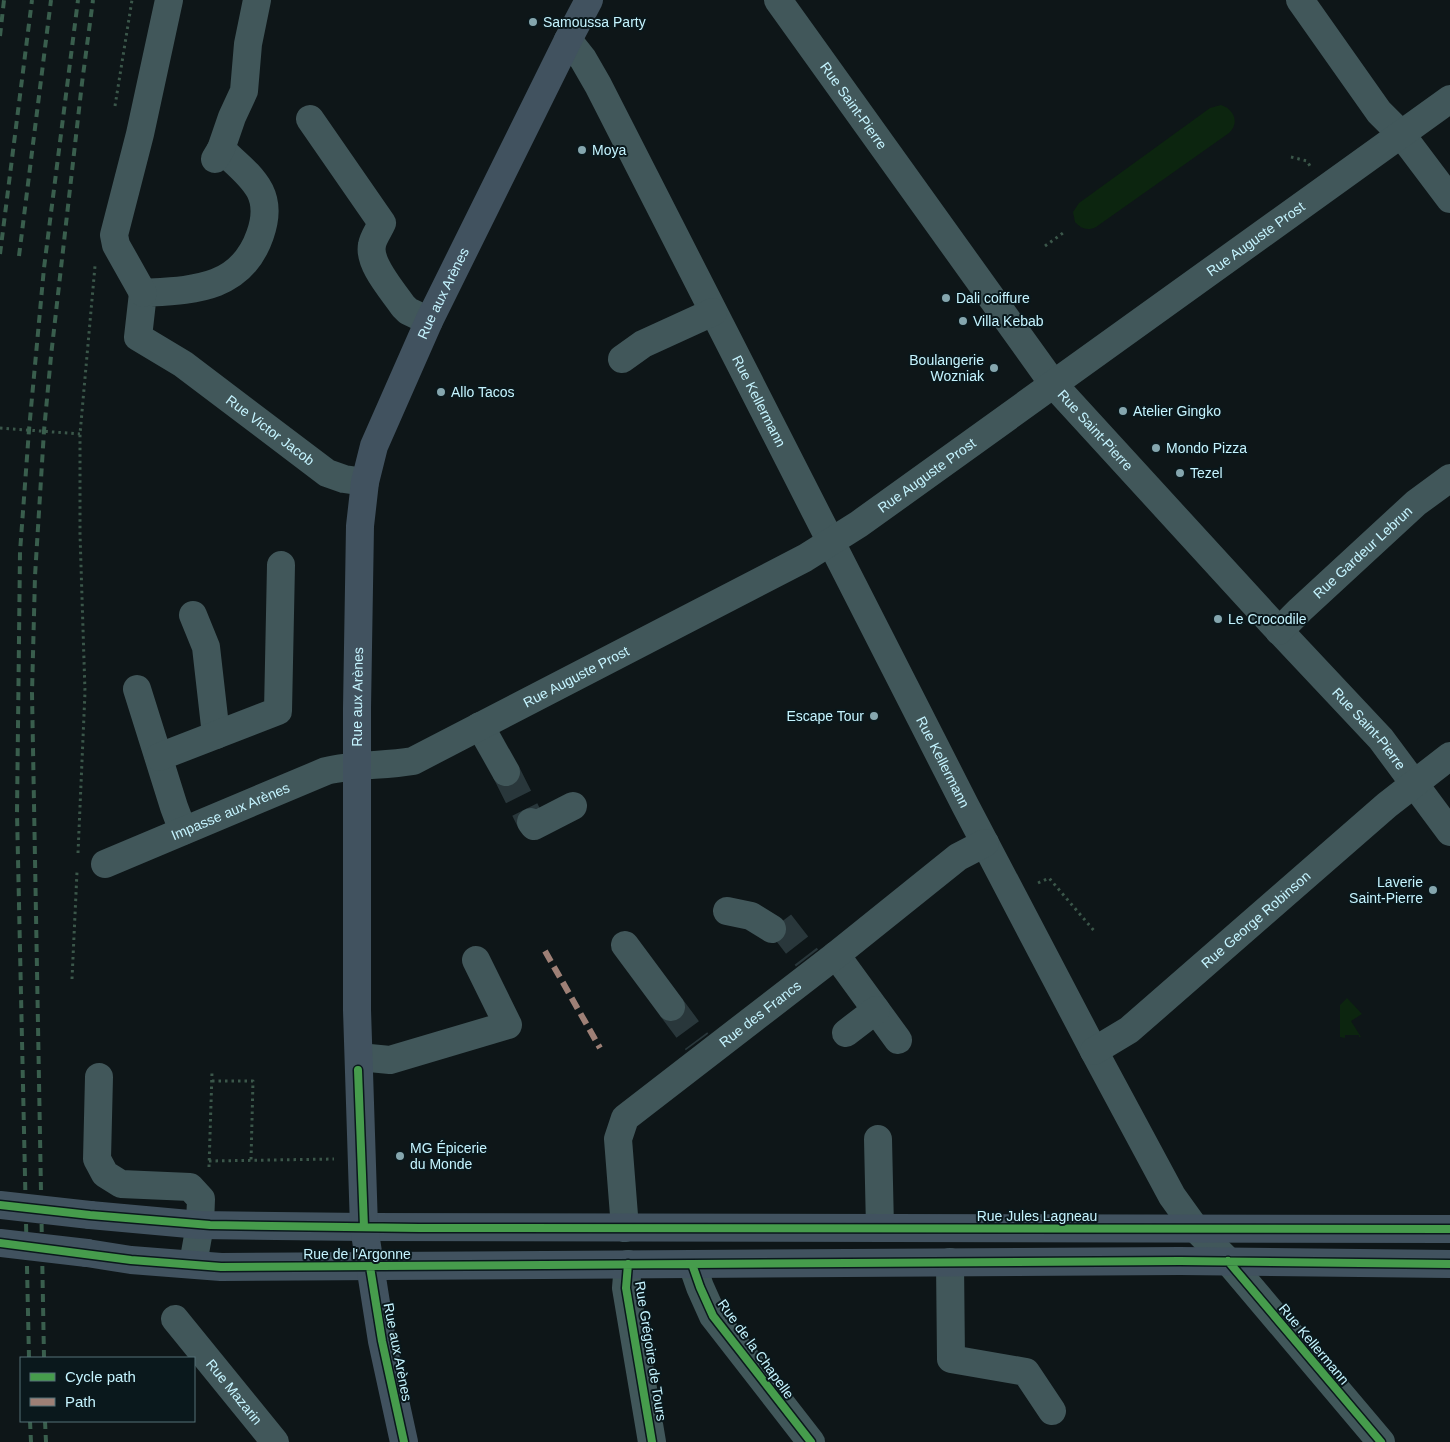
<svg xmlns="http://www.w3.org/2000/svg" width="1450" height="1442" viewBox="0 0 1450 1442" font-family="Arial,sans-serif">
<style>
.green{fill:#0c250f}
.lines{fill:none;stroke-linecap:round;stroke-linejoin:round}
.minor-tunnel{stroke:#29373b;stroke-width:28;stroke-dasharray:28 14;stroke-linecap:butt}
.path{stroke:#3b574a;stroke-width:3;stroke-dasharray:2.5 4;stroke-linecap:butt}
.minor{stroke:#41575a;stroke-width:28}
.major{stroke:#41525f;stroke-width:28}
.rail{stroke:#395e4d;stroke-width:4;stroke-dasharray:8 6;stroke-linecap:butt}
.major-bridge{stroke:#41525f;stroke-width:28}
.quiet{stroke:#9e8076;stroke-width:6;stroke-dasharray:12 6;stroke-linecap:butt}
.cycleway-casing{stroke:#0a181c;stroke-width:11}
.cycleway{stroke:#469c4c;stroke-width:8}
.poi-dot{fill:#85a6ae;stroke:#0a181c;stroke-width:2}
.labels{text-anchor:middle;stroke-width:4;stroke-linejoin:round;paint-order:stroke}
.poi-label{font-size:14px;fill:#c5f4ff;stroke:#0a181c;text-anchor:start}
.street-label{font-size:14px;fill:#c5f4ff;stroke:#0a181c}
</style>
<rect width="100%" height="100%" fill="#0e1618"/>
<path class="green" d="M1221 105C1234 109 1240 123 1229 133L1096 227C1088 231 1081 229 1075 222L1073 212 1079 203 1210 108Z
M1347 998 1362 1014 1351 1021 1361 1037H1359V1035H1345V1038L1340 1037V1005Z"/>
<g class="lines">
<path class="minor-tunnel" d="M506 772 531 822
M780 923 807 958
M671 1007 697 1042"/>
<path class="path" d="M115 106 132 0
M1291 157 1307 161 1310 166
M1045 246 1063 233
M0 428 80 434
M78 853 85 692 80 534V434L95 266
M1038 883 1049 878 1096 933
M72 979 77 872
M212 1081H253L251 1160
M209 1161 334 1159
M209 1167 212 1072"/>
<g class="minor">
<path id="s1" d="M778 0 1054 385 1271 622 1381 739 1450 832"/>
<path d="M1300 0 1379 112 1401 134 1450 199"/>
<path id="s2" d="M568 40 583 59 598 85 965 805 1094 1051 1172 1196 1195 1228 1228 1261 1381 1442"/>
<path d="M310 119 382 223C379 230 373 238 372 245 368 264 393 291 403 306L408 311 429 321"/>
<path id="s3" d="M221 149C234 162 251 174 260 191 267 205 265 221 260 235 241 290 193 290 143 293L138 337 183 364 327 473 344 479 365 482"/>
<path d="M215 159 221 149 232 117 244 91 248 44 257 0"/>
<path d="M143 293 116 245 114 235 140 134 169 0"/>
<path d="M622 359 643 344 713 312"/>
<path d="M193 615 206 647 216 735"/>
<path id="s4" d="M1279 631 1300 610 1416 503 1450 478"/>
<path d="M137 689 174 807 183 831"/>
<path d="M480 726 506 772"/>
<path d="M159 757 278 711 281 565"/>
<path d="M531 822 534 826 573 806"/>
<path id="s5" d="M105 864 326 771C355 764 384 766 413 761L805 558 859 524 1450 99"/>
<path d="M727 911 751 916 772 929"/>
<path d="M625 945 671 1007"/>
<path d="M836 955 898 1040"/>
<path d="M846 1033 876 1010"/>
<path id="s6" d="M1094 1051 1129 1030 1387 805 1450 756"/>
<path d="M359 1057 390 1060 508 1025 476 960"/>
<path d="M99 1077 97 1159 105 1174 121 1184 190 1187 201 1199 200 1225 193 1264"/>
<path d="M878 1139 880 1228"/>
<path id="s7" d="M625 1228 618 1139 625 1118 836 955 958 857 985 843"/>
<path d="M950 1262 951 1359 1026 1372 1052 1411"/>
<path d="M628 1264 626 1288 652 1442"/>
<path d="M692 1264 700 1287 713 1316 811 1442"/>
<path id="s8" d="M175 1319 275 1442"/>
</g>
<g class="major">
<path d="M90 1215 200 1225 364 1227 1450 1229"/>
<path d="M87 1253 131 1260 221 1267 1180 1261 1450 1264"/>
<path id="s9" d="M404 1442 382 1341 364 1227 357 1010V708L360 526 365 482 374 446 429 321 568 40 589 0"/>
</g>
<path class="rail" d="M0 36 4 0
M0 254 32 0
M19 256 51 0
M29 1358 17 813 20 552 29 430 44 268 78 0
M44 1358 32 693 35 576 44 431 51 356 82 83 93 0
M30 1421 31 1442
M45 1421 46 1442"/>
<path class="major-bridge" d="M0 1205 90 1215
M0 1243 87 1253"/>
<path class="quiet" d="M545 951 600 1048"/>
<g class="cycleway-casing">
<path id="cycleway" d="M358 1070 364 1227
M0 1205 90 1215 210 1225 419 1228 1450 1229
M0 1243 131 1260 221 1267 1180 1261 1450 1264
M1228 1261 1381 1442
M628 1264 626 1288 652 1442
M692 1264 700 1287 713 1316 811 1442
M370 1267 382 1341 404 1442"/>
</g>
<use href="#cycleway" class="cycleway"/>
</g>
<g class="poi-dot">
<circle cx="533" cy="22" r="5"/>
<circle cx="582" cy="150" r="5"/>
<circle cx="946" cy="298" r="5"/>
<circle cx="963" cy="321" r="5"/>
<circle cx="994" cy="368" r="5"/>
<circle cx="441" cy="392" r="5"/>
<circle cx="1123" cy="411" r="5"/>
<circle cx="1156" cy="448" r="5"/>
<circle cx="1180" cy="473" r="5"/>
<circle cx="1218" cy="619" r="5"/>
<circle cx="874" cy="716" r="5"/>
<circle cx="1433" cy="890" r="5"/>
<circle cx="400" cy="1156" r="5"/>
</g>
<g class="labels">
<g class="poi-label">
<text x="543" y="27">Samoussa Party</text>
<text x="592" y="155">Moya</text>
<text x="956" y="303">Dali coiffure</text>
<text x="973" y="326">Villa Kebab</text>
<text x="984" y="365" text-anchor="end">Boulangerie<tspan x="984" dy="16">Wozniak</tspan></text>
<text x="451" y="397">Allo Tacos</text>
<text x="1133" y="416">Atelier Gingko</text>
<text x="1166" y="453">Mondo Pizza</text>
<text x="1190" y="478">Tezel</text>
<text x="1228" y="624">Le Crocodile</text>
<text x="864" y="721" text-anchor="end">Escape Tour</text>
<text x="1423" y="887" text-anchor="end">Laverie<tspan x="1423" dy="16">Saint-Pierre</tspan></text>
<text x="410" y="1153">MG Épicerie<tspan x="410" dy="16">du Monde</tspan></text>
</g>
<g class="street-label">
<text dy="5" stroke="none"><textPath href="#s1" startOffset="130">Rue Saint-Pierre</textPath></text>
<text dy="5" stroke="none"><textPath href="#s5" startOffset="1321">Rue Auguste Prost</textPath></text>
<text dy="5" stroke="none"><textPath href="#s9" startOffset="1169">Rue aux Arènes</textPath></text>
<text dy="5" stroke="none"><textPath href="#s2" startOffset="409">Rue Kellermann</textPath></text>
<text dy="5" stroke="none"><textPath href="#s3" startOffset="450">Rue Victor Jacob</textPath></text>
<text dy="5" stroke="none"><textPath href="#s1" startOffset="535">Rue Saint-Pierre</textPath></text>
<text dy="5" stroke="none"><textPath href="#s5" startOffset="916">Rue Auguste Prost</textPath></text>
<text dy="5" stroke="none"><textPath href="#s4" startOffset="115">Rue Gardeur Lebrun</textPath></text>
<text dy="5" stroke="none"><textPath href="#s5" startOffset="511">Rue Auguste Prost</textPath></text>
<text dy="5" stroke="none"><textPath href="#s9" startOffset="749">Rue aux Arènes</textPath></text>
<text dy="5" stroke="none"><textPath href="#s1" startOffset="940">Rue Saint-Pierre</textPath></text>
<text dy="5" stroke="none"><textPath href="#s2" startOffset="814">Rue Kellermann</textPath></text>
<text dy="5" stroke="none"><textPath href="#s5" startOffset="136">Impasse aux Arènes</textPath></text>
<text dy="5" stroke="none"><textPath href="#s6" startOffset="209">Rue George Robinson</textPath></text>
<text dy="5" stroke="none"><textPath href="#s7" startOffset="282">Rue des Francs</textPath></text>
<text x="1037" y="1221">Rue Jules Lagneau</text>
<text x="357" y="1259">Rue de l'Argonne</text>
<text transform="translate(1314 1344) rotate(50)" y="5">Rue Kellermann</text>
<text transform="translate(756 1349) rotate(54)" y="5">Rue de la Chapelle</text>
<text transform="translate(651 1351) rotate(81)" y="5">Rue Grégoire de Tours</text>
<text transform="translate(398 1352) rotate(79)" y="5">Rue aux Arènes</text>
<text dy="5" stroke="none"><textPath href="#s8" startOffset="94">Rue Mazarin</textPath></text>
</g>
</g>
<rect x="20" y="1357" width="175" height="65" fill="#0a181c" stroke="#557077"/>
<rect x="30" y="1373" width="25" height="8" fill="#469c4c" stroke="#557077"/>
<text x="65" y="1382" font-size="15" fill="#c5f4ff">Cycle path</text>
<rect x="30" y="1398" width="25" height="8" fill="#9e8076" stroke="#557077"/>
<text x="65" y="1407" font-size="15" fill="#c5f4ff">Path</text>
</svg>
